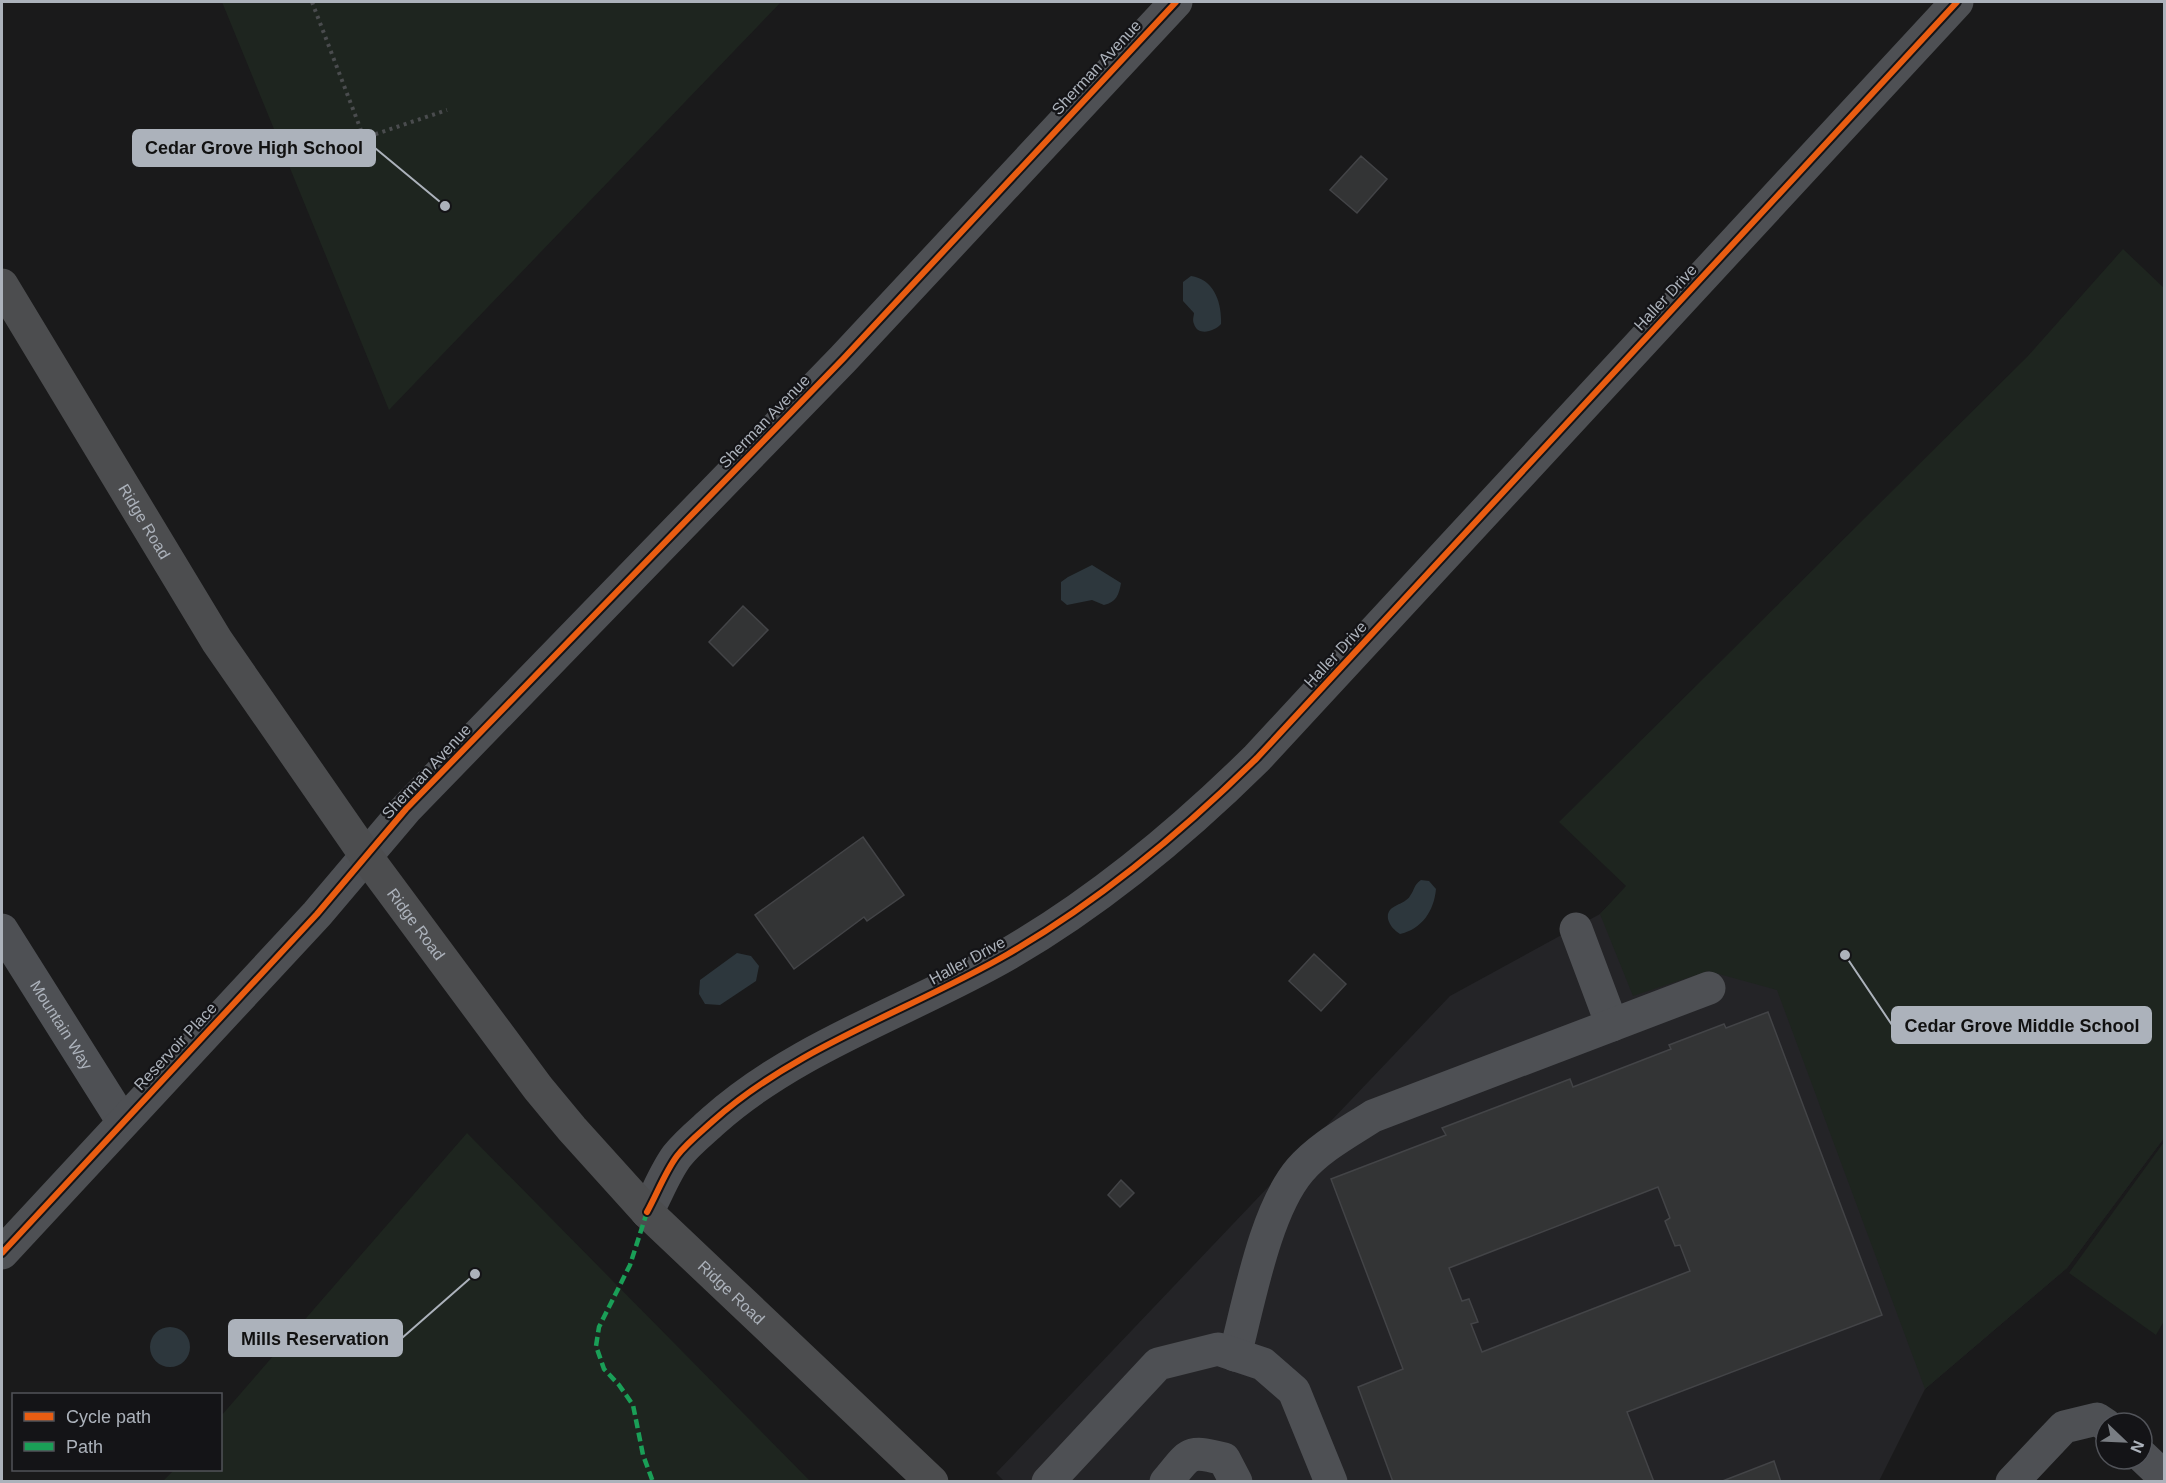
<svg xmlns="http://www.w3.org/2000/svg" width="2166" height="1483" viewBox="0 0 2166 1483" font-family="Arial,sans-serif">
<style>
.built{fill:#242427}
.green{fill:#1e251f}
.water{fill:#2d373d}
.building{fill:#333435;stroke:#434447;stroke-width:1.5;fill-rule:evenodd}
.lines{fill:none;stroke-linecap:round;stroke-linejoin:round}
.path{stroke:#4a4c4e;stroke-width:4;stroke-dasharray:3 4.5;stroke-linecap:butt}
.minor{stroke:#4e5054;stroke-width:33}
.major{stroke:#4c4d4f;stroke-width:33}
.quiet{stroke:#1a9f57;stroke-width:4.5;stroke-dasharray:9 4.5;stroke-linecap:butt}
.cycleway-casing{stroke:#141417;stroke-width:10}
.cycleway{stroke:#e95d12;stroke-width:6}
.labels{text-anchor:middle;stroke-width:4.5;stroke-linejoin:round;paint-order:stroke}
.street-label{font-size:16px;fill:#acb2bb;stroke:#141417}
.leader{fill:none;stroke:#acb2bb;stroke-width:2}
.callout-dot{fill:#acb2bb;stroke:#141417;stroke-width:2}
.callout{fill:#acb2bb;stroke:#acb2bb;stroke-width:2}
.callout-label{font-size:18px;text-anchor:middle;font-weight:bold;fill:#111}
</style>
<rect width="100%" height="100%" fill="#1a1a1b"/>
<path class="built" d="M2082 419 2164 1138 2067 1268 1925 1389 1879 1481 1005 1482 996 1473 1450 996 1600 914Z"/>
<path class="green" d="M222 2H781L389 410Z
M2123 249 2164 288V1138L2067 1268 1925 1389 1777 990 1708 971 1633 996 1600 914 1626 886 1559 822 2027 357Z
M467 1133 810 1481H163L174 1470H220L221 1416Z
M2164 1142V1321L2156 1335 2069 1273Z"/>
<path class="water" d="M1191 276C1214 279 1222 303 1221 324 1215 331 1198 337 1194 324 1192 320 1194 316 1194 313L1183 301V282Z
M1092 565 1121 583C1119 595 1116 602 1104 605L1092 600 1067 605 1061 600V582L1068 577Z
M1421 880 1429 881 1436 889C1434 911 1422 929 1400 934 1394 930 1390 926 1388 919 1386 904 1404 906 1410 896 1415 889 1413 886 1421 880Z
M737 953 751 956 759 966 756 981 720 1005 705 1004 699 994 700 980Z
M150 1347a20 20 0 1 1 40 0a20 20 0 1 1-40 0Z"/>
<path class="building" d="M1361 156 1387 179 1357 213 1330 190Z
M743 606 768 630 733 666 709 642Z
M863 837 904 895 867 921 864 917 794 969 755 915Z
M1314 954 1346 984 1321 1011 1289 981Z
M1768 1012 1882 1315 1627 1412 1654 1482H1393L1358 1387 1403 1369 1331 1179 1446 1135 1442 1128 1570 1079 1573 1087 1671 1049 1669 1045 1724 1024 1726 1028ZM1658 1187 1670 1218 1665 1221 1675 1246 1680 1245 1690 1271 1482 1352 1471 1324 1478 1322 1469 1299 1462 1301 1449 1268Z
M1121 1180 1134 1193 1120 1207 1108 1195Z
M1774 1461 1781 1482H1720Z"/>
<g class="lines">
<path class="path" d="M312 2 364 138 447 110"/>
<g class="minor">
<path d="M1576 929 1612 1025"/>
<path id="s1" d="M2 930 123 1122"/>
<path d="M647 1212C657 1194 665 1172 677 1156 687 1143 701 1132 713 1121 797 1046 911 1010 1008 954 1101 900 1181 833 1257 758L1957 2"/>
<path d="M2 1253 317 914 406 809 843 359 1176 2"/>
<path d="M1235 1355C1249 1302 1265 1211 1300 1170 1320 1147 1347 1133 1373 1116L1709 988"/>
<path d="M2142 1456 2164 1477"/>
<path d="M1048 1482 1158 1364 1218 1349 1263 1364 1294 1391 1331 1482"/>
<path d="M1166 1482C1190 1454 1186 1449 1224 1459L1236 1482"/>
<path d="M2012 1482 2064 1427 2097 1419 2106 1425"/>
</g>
<path class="major" id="s2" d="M2 285 217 641 366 856 538 1088 572 1129 647 1212 932 1482"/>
<path class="quiet" d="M647 1212 630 1265 599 1327 596 1346 604 1369 619 1385 633 1405 643 1455 653 1482"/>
<g class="cycleway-casing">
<path id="cycleway" d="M647 1212C657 1194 665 1172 677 1156 687 1143 701 1132 713 1121 797 1046 911 1010 1008 954 1101 900 1181 833 1257 758L1957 2
M2 1253 317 914 406 809 843 359 1176 2"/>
</g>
<use href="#cycleway" class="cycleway"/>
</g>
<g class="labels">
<g class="street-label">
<text transform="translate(1096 67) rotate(-47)" y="6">Sherman Avenue</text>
<text transform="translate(1665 297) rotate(-47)" y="6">Haller Drive</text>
<text transform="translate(764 421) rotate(-46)" y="6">Sherman Avenue</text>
<text dy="6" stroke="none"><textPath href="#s2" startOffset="276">Ridge Road</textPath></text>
<text transform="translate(1335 654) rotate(-47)" y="6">Haller Drive</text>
<text transform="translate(426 771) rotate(-47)" y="6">Sherman Avenue</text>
<text dy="6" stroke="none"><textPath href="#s2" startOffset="762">Ridge Road</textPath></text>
<text transform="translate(967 960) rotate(-28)" y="6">Haller Drive</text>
<text dy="6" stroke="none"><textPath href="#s1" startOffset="112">Mountain Way</textPath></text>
<text transform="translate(175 1046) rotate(-47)" y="6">Reservoir Place</text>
<text dy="6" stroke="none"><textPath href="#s2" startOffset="1248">Ridge Road</textPath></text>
</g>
</g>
<path class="leader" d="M445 206L375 148M1845 955L1892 1025M475 1274L402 1338"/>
<g class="callout-dot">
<circle cx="445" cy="206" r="6"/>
<circle cx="1845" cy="955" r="6"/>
<circle cx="475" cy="1274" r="6"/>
</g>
<g class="callout">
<rect x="133" y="130" width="242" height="36" rx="6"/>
<rect x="1892" y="1007" width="259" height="36" rx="6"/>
<rect x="229" y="1320" width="173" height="36" rx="6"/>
</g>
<g class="callout-label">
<text x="254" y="154">Cedar Grove High School</text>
<text x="2022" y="1032">Cedar Grove Middle School</text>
<text x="315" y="1345">Mills Reservation</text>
</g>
<rect width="2166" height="1483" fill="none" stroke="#acb2bb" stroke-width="6"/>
<rect x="12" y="1393" width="210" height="78" fill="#141417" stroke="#515359" stroke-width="1.5"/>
<rect x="24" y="1412" width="30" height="9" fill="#e95d12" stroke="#515359" stroke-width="1.5"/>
<text x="66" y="1423" font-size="18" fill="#acb2bb">Cycle path</text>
<rect x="24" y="1442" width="30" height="9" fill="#1a9f57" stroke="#515359" stroke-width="1.5"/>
<text x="66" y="1453" font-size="18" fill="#acb2bb">Path</text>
<g transform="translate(2124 1441) rotate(113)"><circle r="28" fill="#141417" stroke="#515359" stroke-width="1.5"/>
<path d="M0-4.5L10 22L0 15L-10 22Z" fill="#797d83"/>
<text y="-9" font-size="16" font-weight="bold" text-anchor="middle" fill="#acb2bb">N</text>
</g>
</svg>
